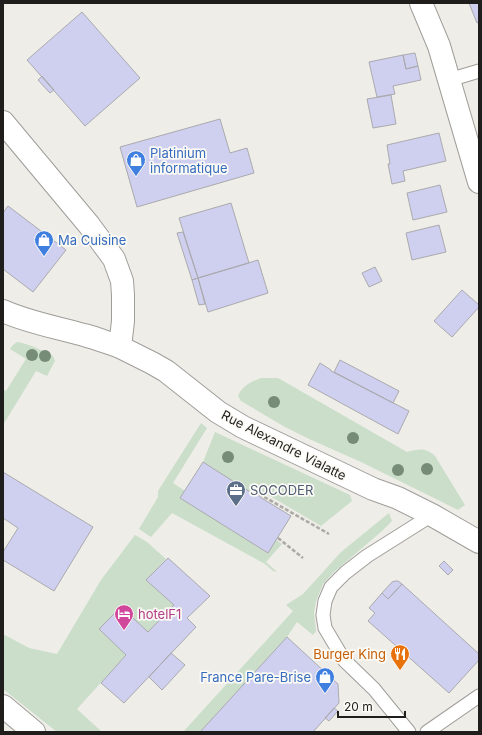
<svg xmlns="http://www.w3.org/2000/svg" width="482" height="735" viewBox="0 0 482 735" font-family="Inter,sans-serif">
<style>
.green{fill:#cadeca}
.building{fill:#cfcff0;stroke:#aaaaae}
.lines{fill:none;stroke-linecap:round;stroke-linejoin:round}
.lane-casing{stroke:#a09e9a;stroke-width:15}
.street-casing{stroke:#a09e9a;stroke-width:24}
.primary-casing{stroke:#a09e9a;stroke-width:24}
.path{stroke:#abaaa6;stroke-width:2.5;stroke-dasharray:4 2;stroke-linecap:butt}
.lane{stroke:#fff;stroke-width:13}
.street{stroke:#fff;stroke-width:22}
.primary{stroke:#fff;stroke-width:22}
.tree{fill:#778c76}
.labels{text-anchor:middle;stroke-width:3.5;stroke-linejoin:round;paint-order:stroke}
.shop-label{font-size:13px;fill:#366cbe;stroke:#fcfaf5;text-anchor:start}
.street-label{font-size:13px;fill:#1f1e1c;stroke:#fcfaf5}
.service-label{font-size:13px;fill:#4e5e75;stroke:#fcfaf5;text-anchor:start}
.hotel-label{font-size:13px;fill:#b23c85;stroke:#fcfaf5;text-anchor:start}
.food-label{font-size:13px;fill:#c56008;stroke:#fcfaf5;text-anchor:end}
</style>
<rect width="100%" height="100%" fill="#eeede8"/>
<path class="green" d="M17 342C30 344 41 350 53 356L55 361 47 376 36 371 3 425V390L6 391 26 359 10 349 13 345Z
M261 378H278L407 452C419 449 425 447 435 456L465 505 458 510 428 495 361 462 307 438 285 427 241 401 238 396C242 386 251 382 261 378Z
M201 423 207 428 173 483 185 491 181 498 268 553 276 540 282 544 266 562 277 572 273 571 265 564 172 513 151 537 139 529 158 497V491Z
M215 432 350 495 352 501 321 526 258 489 250 492 203 462Z
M389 513 392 521 382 531 334 572 323 584 316 601 314 613 316 631 313 635 297 622 287 637 200 732H183L293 611 286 605 303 594 341 552Z
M135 535 147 542 166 559 146 580 174 605 148 632 121 607 126 655 77 709 102 732H57L3 689V634L29 648 57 654 101 580Z"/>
<path class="building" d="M469 3H479V22L477 23Z
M82 12 140 78 85 126 27 60Z
M415 53 418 66 406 69 403 55Z
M403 55 406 69 418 66 421 80 393 86 395 94 377 97 369 62Z
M42 76 54 90 50 93 38 80Z
M391 95 396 124 373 128 367 99Z
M220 119 230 153 247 148 254 173 137 207 120 147Z
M439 133 446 161 403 171 405 181 392 184 388 164H390L387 145Z
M440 185 447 212 413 220 407 193Z
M231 203 249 263 198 278 179 218Z
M8 206 66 250 33 292 3 269V213Z
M439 225 446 252 412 260 406 233Z
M183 232 198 278 192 280 177 233Z
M258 260 268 293 208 312 198 278Z
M375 267 382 281 369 287 362 273Z
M198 278 205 304 199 305 192 280Z
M462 290 479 305V307L452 337 434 321Z
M340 360 399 391 393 403 334 372Z
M320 363 331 370V371L409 411 398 434 308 385Z
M203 462 250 492 258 489 260 497 291 516 268 553 180 498Z
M3 472 93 527 54 591 3 560V552L18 528 3 518Z
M168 558 210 596 187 618 196 627 124 703 101 683 126 655 99 629 121 607 148 632 174 605 146 580Z
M444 561 453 570 448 575 439 566Z
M395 581H398L402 584 388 599 382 593 392 582Z
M402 584 479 654V660L449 693 368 621 375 613 369 608 382 593 388 599Z
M287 637 338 684 339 703 313 732H200Z
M171 653 185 665 162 690 149 677Z
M334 708 338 711 329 721 325 718Z"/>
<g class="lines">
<g class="lane-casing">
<path id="lane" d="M449 80 479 71
M409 732 374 689 344 660 325 628 323 615 325 601 331 587 345 573 367 556 432 515
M427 732 479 696"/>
</g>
<g class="street-casing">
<path id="street" d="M421 3 439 46 479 182
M3 122 89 225 114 259 122 281 123 295V321L120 347 152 363 166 371 218 412 243 427 373 489 398 498 432 515 479 542
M3 311C30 323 56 327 84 335 96 338 108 343 120 347"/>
</g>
<g class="primary-casing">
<path id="primary" d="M3 706 34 732"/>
</g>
<path class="path" d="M259 494 329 534
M278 538 303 558"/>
<use href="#lane" class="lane"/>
<use href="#street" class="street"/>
<use href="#primary" class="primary"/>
</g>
<g class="tree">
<circle cx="32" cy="355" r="6"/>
<circle cx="45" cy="356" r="6"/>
<circle cx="274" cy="402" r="6"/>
<circle cx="353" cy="438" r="6"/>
<circle cx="228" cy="457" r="6"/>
<circle cx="427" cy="469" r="6"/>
<circle cx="398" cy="470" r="6"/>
</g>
<defs>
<g id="shop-pin" transform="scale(1)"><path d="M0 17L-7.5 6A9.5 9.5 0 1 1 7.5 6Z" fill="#3f7fe0" stroke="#fcfaf5"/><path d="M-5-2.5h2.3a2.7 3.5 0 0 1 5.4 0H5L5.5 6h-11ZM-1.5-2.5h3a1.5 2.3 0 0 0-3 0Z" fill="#fff"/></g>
<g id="office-pin" transform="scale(1)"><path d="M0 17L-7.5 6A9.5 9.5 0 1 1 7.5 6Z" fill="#5c6f8a" stroke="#fcfaf5"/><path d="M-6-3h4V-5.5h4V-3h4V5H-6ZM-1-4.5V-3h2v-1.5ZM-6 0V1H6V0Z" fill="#fff"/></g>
<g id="hotel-pin" transform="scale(1)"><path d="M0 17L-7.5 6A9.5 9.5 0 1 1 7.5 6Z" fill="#d1479c" stroke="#fcfaf5"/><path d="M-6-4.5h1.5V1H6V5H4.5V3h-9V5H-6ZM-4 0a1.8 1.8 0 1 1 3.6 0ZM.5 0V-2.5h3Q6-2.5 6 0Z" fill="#fff"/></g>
<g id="restaurant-pin" transform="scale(1)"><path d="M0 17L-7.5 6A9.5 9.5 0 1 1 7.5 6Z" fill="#e8710a" stroke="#fcfaf5"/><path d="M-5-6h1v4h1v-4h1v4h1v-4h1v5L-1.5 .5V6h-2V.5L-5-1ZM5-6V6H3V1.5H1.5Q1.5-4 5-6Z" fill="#fff"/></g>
</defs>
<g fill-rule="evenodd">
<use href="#shop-pin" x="136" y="160"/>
<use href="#shop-pin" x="44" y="240"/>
<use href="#office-pin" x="236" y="490"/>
<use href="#hotel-pin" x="124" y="614"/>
<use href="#restaurant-pin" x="400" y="654"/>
<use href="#shop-pin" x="325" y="677"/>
</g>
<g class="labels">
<g class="shop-label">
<text x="150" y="158">Platinium<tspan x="150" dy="15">informatique</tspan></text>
<text x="58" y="245">Ma Cuisine</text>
<text x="311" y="682" text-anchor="end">France Pare-Brise</text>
</g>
<g class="street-label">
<text transform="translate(284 445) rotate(27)" y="5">Rue Alexandre Vialatte</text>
</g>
<g class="service-label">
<text x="250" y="495">SOCODER</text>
</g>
<g class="hotel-label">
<text x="138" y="619">hotelF1</text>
</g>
<g class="food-label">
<text x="386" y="659">Burger King</text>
</g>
</g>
<rect width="482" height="735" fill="none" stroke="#1f1e1c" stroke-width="8"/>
<path d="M338 711v6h67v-6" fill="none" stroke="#1f1e1c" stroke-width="2"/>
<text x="344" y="711" font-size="12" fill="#1f1e1c" stroke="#fcfaf5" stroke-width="3" paint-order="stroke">20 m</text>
</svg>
